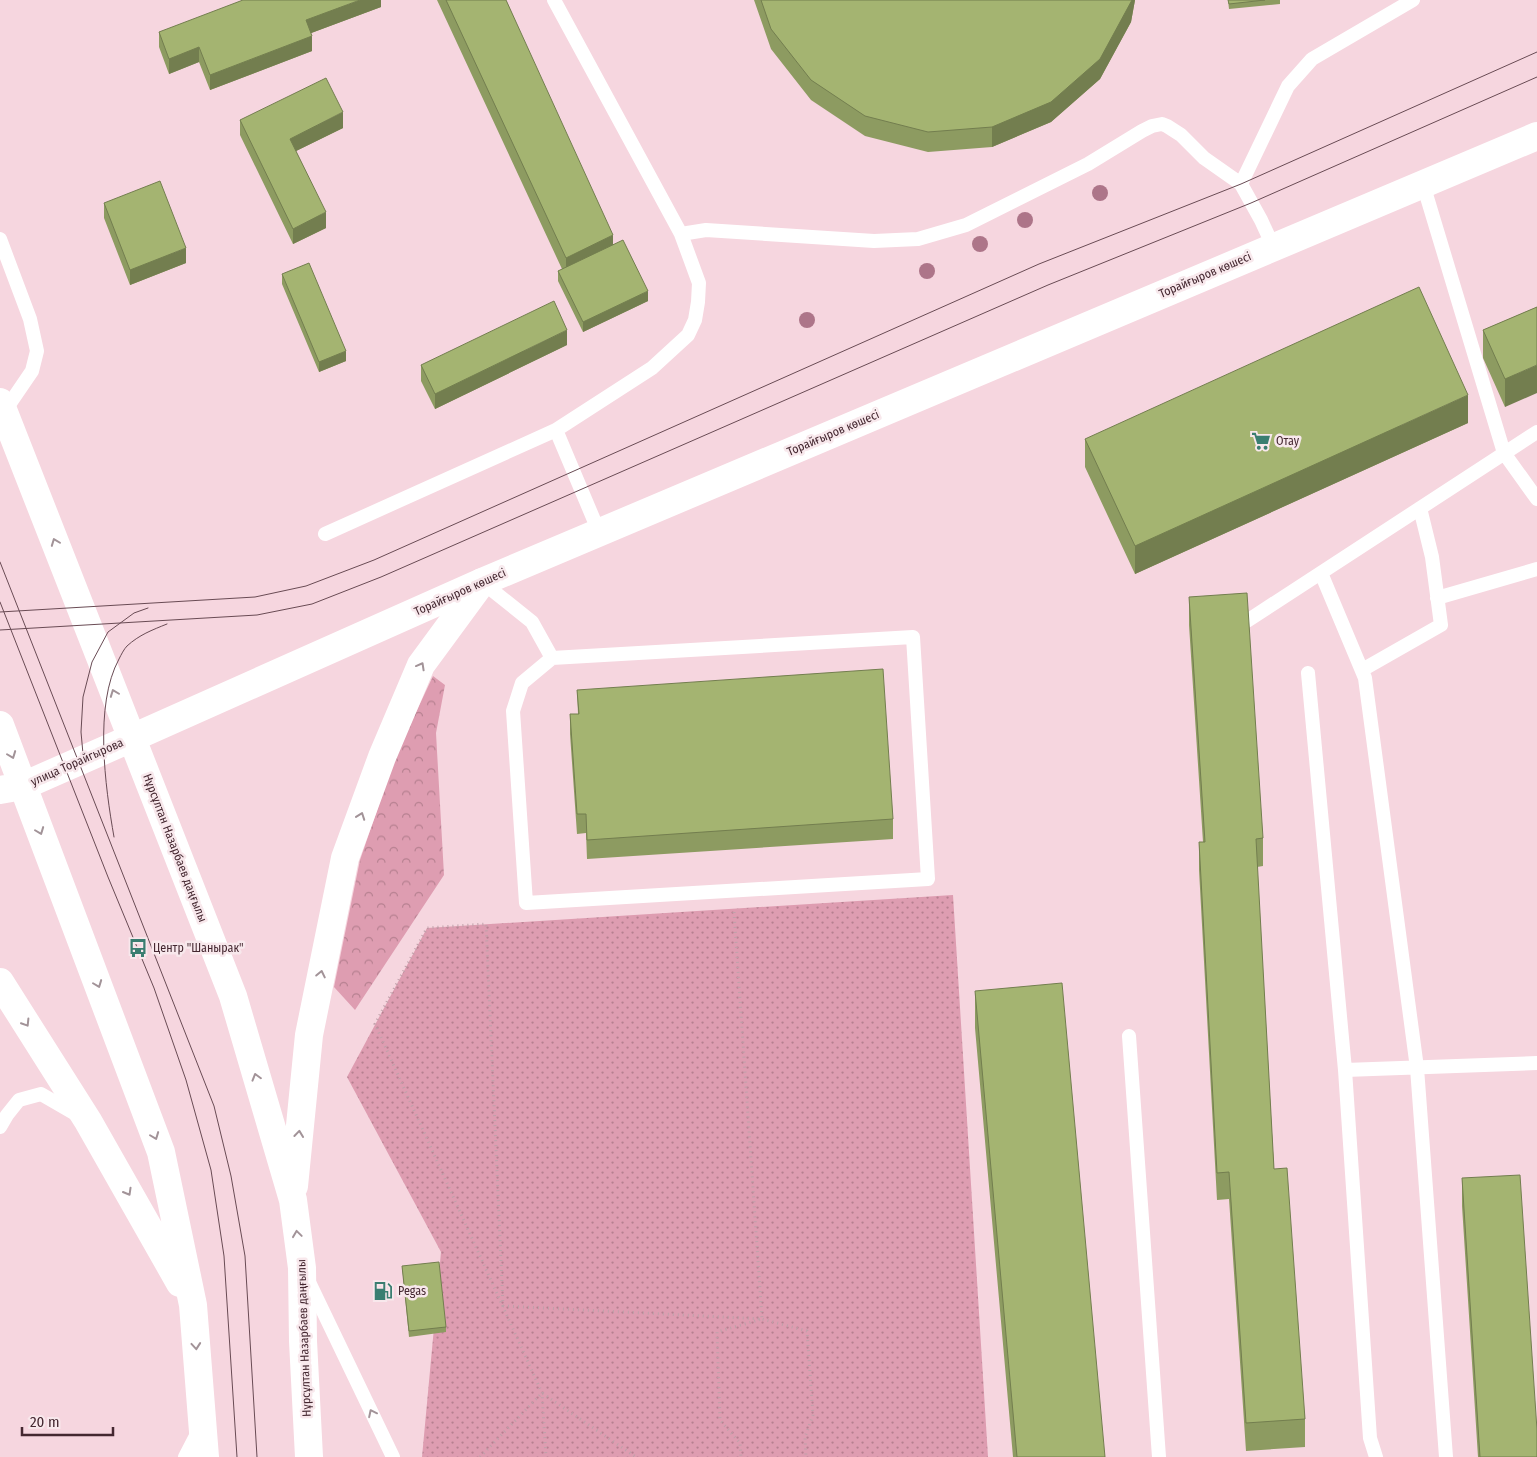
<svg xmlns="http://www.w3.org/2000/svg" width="1537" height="1457" viewBox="0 0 1537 1457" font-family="'Fira Sans Condensed',sans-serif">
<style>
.forest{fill:url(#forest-crowns)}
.park{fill:url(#park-dots)}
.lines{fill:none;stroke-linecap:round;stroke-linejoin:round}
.path{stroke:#c0a1aa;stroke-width:3;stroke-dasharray:1 4;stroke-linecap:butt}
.lane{stroke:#fff;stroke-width:14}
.secondary{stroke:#fff;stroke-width:28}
.primary{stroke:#fff;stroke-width:28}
.tram{stroke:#694b54;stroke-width:1}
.tree{fill:#ad7589}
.wall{fill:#8d9b61}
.shaded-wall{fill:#737e4f}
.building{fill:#a4b471;stroke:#737e4f}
.oneway{stroke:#a29398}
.labels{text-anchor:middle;stroke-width:5;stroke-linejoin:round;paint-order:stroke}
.street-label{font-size:12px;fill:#442730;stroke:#f8e8ec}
.poi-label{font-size:12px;fill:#442730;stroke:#f8e8ec;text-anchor:start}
</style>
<defs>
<pattern id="forest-crowns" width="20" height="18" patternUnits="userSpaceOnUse" patternTransform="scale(1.25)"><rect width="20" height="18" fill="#de9db1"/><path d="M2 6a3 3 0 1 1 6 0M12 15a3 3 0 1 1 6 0" fill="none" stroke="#b68090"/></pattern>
<pattern id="park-dots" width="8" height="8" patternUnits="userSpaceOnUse" patternTransform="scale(1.25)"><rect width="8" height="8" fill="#de9db1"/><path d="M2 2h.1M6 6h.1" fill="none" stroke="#b68090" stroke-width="1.8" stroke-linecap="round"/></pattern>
</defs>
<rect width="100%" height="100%" fill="#f6d6df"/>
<path class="forest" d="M433 676 445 685 436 733 444 875 355 1010 334 987 360 860 396 755Z"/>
<path class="park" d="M953 895 988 1457H422L441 1252 347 1077 427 928Z"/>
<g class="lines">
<path class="path" d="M734 912 762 1319 717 1332 720 1420 740 1443 741 1457
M503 1306 486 924 427 928 375 1024 542 1393 546 1457
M503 1306 762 1319 807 1331 813 1415 805 1437 806 1457
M480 1457 542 1393 636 1457"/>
<path class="lane" d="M1423 184 1504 453 1537 499
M681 234 706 230 874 241 918 239 966 225 1088 164 1142 131 1152 126 1162 124 1167 126 1181 135 1204 158 1241 184
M0 239 30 319 37 351 32 371 4 412
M1273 246 1261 220 1241 184 1288 86 1312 59 1413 0
M556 430 599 532
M325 534 556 430 652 368 688 335 695 320 698 302 699 283 681 234 554 0
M1321 573 1365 678 1417 1068 1446 1457
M482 582 532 622 552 658 522 683 513 711 526 903 928 879 913 637 552 658
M1437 598 1537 569
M1247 621 1537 432
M1362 670 1441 625 1432 557 1420 508
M1308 673 1345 1070
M1129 1036 1159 1457
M0 1127 7 1115 19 1100 41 1094 79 1116
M308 1280 393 1457
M185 1457 199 1430
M1376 1457 1370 1438 1345 1070 1537 1063"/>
<path class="secondary" d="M132 738 482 582 1537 136"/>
<path class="primary" d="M0 402 233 996 293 1200 302 1268 303 1341 309 1457
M0 725 161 1152 193 1305 205 1457
M0 790 23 786 132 738
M0 982 88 1121 180 1283
M294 1186 309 1035 345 858 382 757 421 665 482 582"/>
<path class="tram" d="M0 562 214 1106 231 1176 245 1256 257 1457
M0 602 108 877 154 988 186 1080 211 1170 224 1256 237 1457
M0 612 255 597 306 586 374 560 1039 264 1241 184 1537 52
M0 630 257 615 312 604 381 577 1048 285 1251 203 1537 77
M84 765 81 732 83 697 92 662 108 632 134 613 148 608
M114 837C105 786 94 705 119 659 121 655 124 649 127 646 139 635 152 630 167 624"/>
</g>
<g class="tree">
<circle cx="1100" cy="193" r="8"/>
<circle cx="1025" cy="220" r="8"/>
<circle cx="980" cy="244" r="8"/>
<circle cx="927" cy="271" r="8"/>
<circle cx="807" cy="320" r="8"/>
</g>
<path class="wall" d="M381 0V7L311 33 312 51 210 90 199 62 169 74 159 47V32Z
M437 0H506L613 244 648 301 583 332 558 281V271L562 269Z
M754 0H1135L1131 22 1100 79 1051 122 992 147 928 152 865 136 811 100 771 49Z
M1228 0H1280V4L1229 9Z
M240 120 343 128 296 151 326 228 293 244 240 135Z
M104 203 186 263 130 285 104 218Z
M282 274 346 361 319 372 282 284Z
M1537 307 1505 407 1483 358V330Z
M567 345 435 409 421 381V365Z
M1468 423 1135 574 1085 467V439Z
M1189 597 1263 838V866L1257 867 1274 1169 1305 1419V1447L1246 1451 1229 1199 1217 1200 1199 870V842H1203L1189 625Z
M577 690 893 819V839L587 859 586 833 577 834 570 734V714H578Z
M975 991 1105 1457H1013L975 1028Z
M1462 1178 1537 1457H1478L1462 1206Z
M402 1266 446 1327V1332L409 1337Z"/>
<path class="shaded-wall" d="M360 0H381V7L306 35V20Z
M1132 0H1135L1131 22 1100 79 1051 122 992 147V127Z
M312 36V51L210 90V75Z
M199 47V62L169 74V59Z
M343 112V128L290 154V139Z
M326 212V228L293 244V229Z
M613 235V255L566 278V258Z
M186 248V263L130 285V270Z
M648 291V301L583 332V322Z
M567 330V345L435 409V394Z
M346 351V361L319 372V362Z
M1537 365V393L1505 407V379Z
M1468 395V423L1135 574V546Z"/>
<path class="building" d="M243 0H360L306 20 312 36 210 75 199 47 169 59 159 32Z
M446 0H506L613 235 566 258Z
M761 0H1132L1100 59 1051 102 992 127 928 132 865 116 811 80 771 29Z
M1228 0H1265L1229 4Z
M326 78 343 112 290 139 326 212 293 229 240 120Z
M160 181 186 248 130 270 104 203Z
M623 240 648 291 583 322 558 271Z
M309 263 346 351 319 362 282 274Z
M1419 287 1468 395 1135 546 1085 439Z
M554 301 567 330 435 394 421 365Z
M1537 307V365L1505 379 1483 330Z
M1247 593 1263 838 1256 839 1274 1169 1287 1168 1305 1419 1246 1423 1229 1172 1217 1173 1199 842H1205L1189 597Z
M883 669 893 819 587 840 586 814H577L570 714H579L577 690Z
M1062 983 1105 1457H1017L975 991Z
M1520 1175 1537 1430V1457H1480L1462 1178Z
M439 1262 446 1327 409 1331 402 1266Z"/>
<defs><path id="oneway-chevron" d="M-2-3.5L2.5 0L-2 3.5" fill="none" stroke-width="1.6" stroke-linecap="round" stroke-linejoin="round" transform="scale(1.25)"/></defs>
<g class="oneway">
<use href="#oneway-chevron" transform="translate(55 542) rotate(-111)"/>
<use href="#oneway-chevron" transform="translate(421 666) rotate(-61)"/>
<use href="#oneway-chevron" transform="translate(114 693) rotate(-111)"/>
<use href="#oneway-chevron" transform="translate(12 755) rotate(69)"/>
<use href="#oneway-chevron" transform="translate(361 816) rotate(-70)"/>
<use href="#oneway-chevron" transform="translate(40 831) rotate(69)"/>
<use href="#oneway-chevron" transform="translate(321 974) rotate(-78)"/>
<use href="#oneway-chevron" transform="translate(98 984) rotate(69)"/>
<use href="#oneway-chevron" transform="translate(26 1023) rotate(58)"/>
<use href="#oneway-chevron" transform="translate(256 1077) rotate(-106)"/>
<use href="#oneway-chevron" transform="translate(299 1134) rotate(-84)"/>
<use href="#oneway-chevron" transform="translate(155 1136) rotate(69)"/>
<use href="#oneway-chevron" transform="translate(128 1192) rotate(60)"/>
<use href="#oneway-chevron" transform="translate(297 1234) rotate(-98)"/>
<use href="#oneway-chevron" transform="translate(196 1346) rotate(85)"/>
<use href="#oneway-chevron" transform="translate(372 1413) rotate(-116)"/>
</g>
<defs>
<g id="supermarket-bare" transform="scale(1.5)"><path d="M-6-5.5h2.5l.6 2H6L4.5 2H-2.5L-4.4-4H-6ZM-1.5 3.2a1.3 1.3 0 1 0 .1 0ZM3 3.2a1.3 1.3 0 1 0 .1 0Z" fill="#3a7e71" stroke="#f8e8ec" stroke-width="2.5" paint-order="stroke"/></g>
<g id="bus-bare" transform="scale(1.5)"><path d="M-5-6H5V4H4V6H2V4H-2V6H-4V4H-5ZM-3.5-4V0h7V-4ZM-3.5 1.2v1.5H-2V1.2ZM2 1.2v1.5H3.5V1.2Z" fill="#3a7e71" stroke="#f8e8ec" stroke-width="2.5" paint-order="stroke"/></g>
<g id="fuel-bare" transform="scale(1.5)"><path d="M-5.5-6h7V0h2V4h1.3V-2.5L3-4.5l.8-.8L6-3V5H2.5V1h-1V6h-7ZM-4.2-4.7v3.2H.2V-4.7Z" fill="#3a7e71" stroke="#f8e8ec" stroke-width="2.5" paint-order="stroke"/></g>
</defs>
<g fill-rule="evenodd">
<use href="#supermarket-bare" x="1261" y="441"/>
<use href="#bus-bare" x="138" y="948"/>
<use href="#fuel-bare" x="383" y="1291"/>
</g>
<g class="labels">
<g class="street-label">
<text transform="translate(1205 275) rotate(-23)" y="4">Торайғыров көшесі</text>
<text transform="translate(833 433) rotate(-23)" y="4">Торайғыров көшесі</text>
<text transform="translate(460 592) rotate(-24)" y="4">Торайғыров көшесі</text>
<text transform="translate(77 762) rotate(-24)" y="4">улица Торайгырова</text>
<text transform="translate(175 848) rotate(69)" y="4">Нұрсұлтан Назарбаев даңғылы</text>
<text transform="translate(304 1338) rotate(-92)" y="4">Нұрсұлтан Назарбаев даңғылы</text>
</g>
<g class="poi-label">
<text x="1276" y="445">Отау</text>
<text x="153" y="952">Центр "Шанырак"</text>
<text x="398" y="1295">Pegas</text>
</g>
</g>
<path d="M22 1427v8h91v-8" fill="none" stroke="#442730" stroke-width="2.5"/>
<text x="30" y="1427" font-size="15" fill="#442730" stroke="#f8e8ec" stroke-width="4" paint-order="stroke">20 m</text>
</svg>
